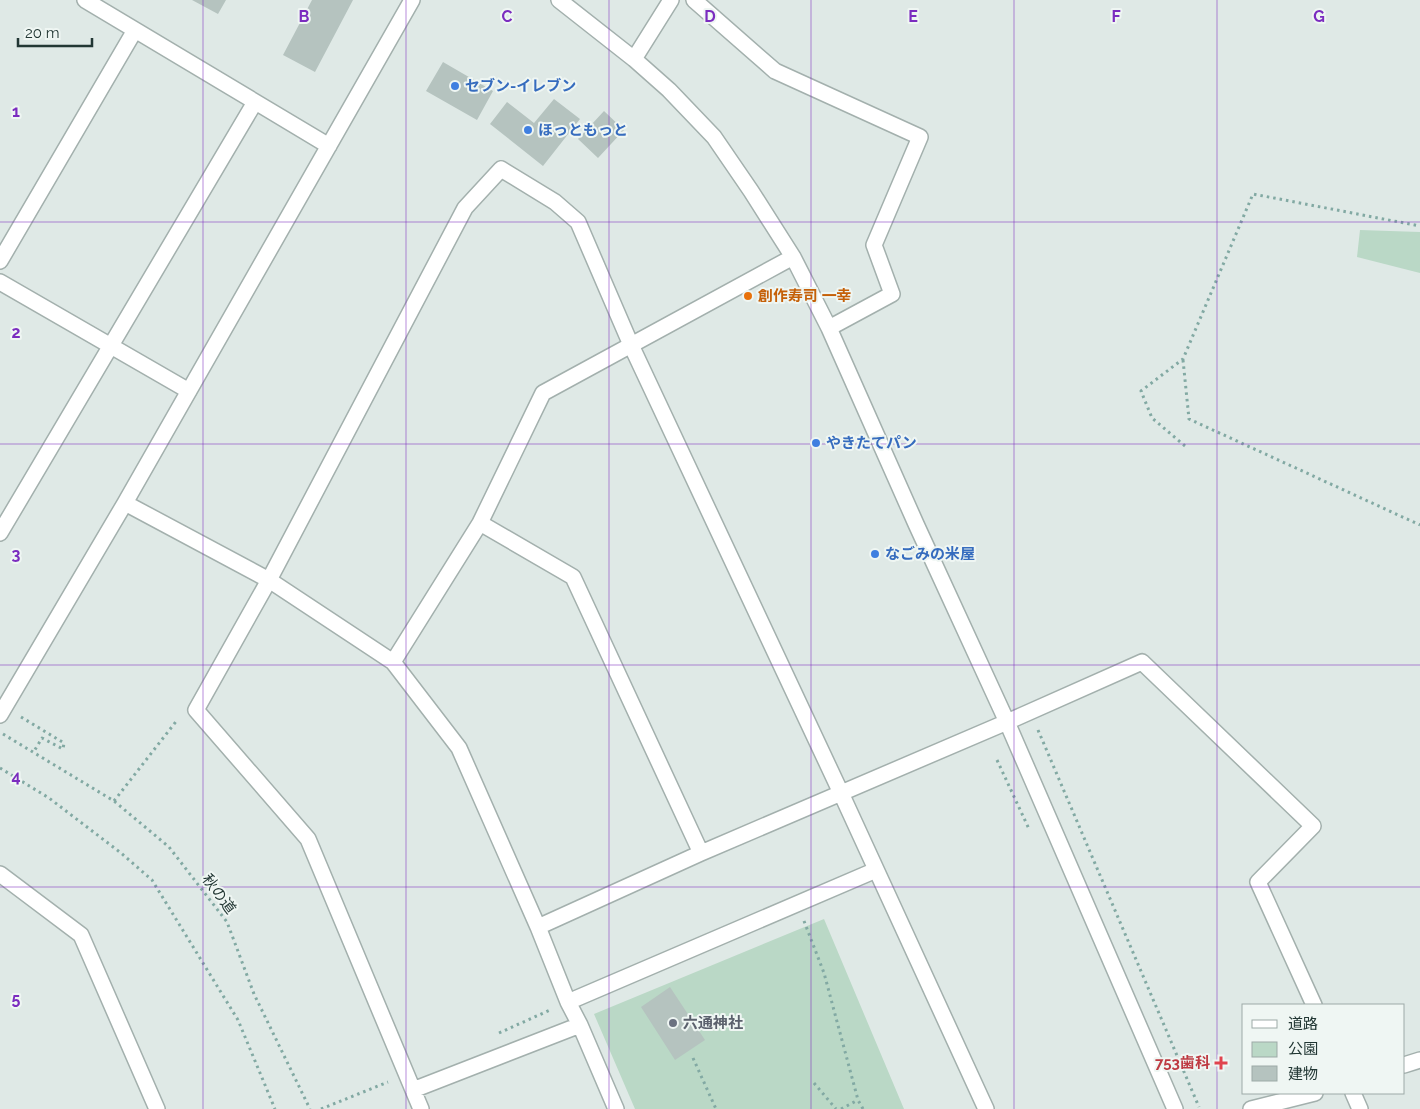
<svg xmlns="http://www.w3.org/2000/svg" width="1420" height="1109" viewBox="0 0 1420 1109" font-family="Raleway,'Noto Sans JP',sans-serif">
<style>
.green{fill:#bad8c6}
.building{fill:#b5c3bf}
.lines{fill:none;stroke-linecap:round;stroke-linejoin:round}
.minor-casing{stroke:#a3b0ad;stroke-width:18}
.path{stroke:#82a9a3;stroke-width:3;stroke-dasharray:2.5 4;stroke-linecap:butt}
.minor{stroke:#fff;stroke-width:15}
.grid{fill:none;stroke:#7b2cbf;stroke-width:1;stroke-opacity:0.55}
.shop-dot{fill:#3f7fe0;stroke:#eff6f3;stroke-width:2}
.food-dot{fill:#e8710a;stroke:#eff6f3;stroke-width:2}
.worship-dot{fill:#6b7280;stroke:#eff6f3;stroke-width:2}
.health-dot{fill:#e0444e;stroke:#eff6f3;stroke-width:2}
.labels{text-anchor:middle;stroke-width:4;stroke-linejoin:round;paint-order:stroke}
.shop-label{font-size:15px;font-weight:bold;fill:#366cbe;stroke:#eff6f3;text-anchor:start}
.food-label{font-size:15px;font-weight:bold;fill:#c56008;stroke:#eff6f3;text-anchor:start}
.street-label{font-size:15px;fill:#223734;stroke:#eff6f3}
.worship-label{font-size:15px;font-weight:bold;fill:#5b616d;stroke:#eff6f3;text-anchor:start}
.health-label{font-size:15px;font-weight:bold;fill:#be3a42;stroke:#eff6f3;text-anchor:end}
.grid-label{font-size:16px;text-anchor:middle;font-weight:bold;fill:#7b2cbf;stroke:#eff6f3;stroke-width:4;stroke-linejoin:round;paint-order:stroke}
</style>
<rect width="100%" height="100%" fill="#dfe9e6"/>
<path class="green" d="M1360 230 1420 232V273L1357 257Z
M824 919 904 1109H635L594 1014Z"/>
<path class="building" d="M192 0H226L218 14Z
M312 0H353L315 72 283 55Z
M443 62 493 91 477 120 426 91Z
M554 99 580 119 543 166 490 124 507 102 534 123Z
M604 111 624 130 598 158 578 139Z
M670 987 705 1040 675 1060 641 1007Z"/>
<g class="lines">
<g class="minor-casing">
<path id="minor" d="M85 0 329 146
M559 0 634 59 669 90 714 137 751 191 793 257 829 328 916 524 1007 722 1175 1109
M694 0 775 71 920 137 874 245 892 294 829 328
M634 59 671 0
M0 261 135 30
M0 282 189 391
M125 503 269 580 393 662 459 748 538 927 568 1002 580 1025 616 1109
M480 523 573 577 701 853
M0 533 255 102
M393 662 480 523 543 393 793 257
M0 715 125 503 412 0
M0 874 81 935 157 1109
M538 927 701 853 1007 722 1142 662 1313 826 1258 882 1314 1005
M568 1002 876 870
M1404 1065 1420 1060
M413 1090 580 1025
M1353 1093 1360 1109
M421 1109 308 839 196 710 269 580 465 208 501 169 555 202 578 222 631 345 841 793 986 1109
M1251 1109 1315 1093"/>
</g>
<path class="path" d="M1183 360 1189 419 1420 525
M1185 446 1152 418 1141 391 1183 359 1253 194 1420 226
M21 717 64 743 63 749 42 738 33 753
M1038 730 1199 1107
M3 734 114 801 169 847 227 922 254 994 310 1109
M997 760 1029 829
M0 768 49 798 121 853 152 880 238 1020 275 1109
M114 801 178 719
M804 921 824 973 858 1100 863 1109
M499 1033 550 1010
M693 1058 716 1109
M814 1083 836 1109
M321 1109 388 1082
M841 1109 858 1100"/>
<use href="#minor" class="minor"/>
</g>
<path class="grid" d="M203 0V1109M406 0V1109M609 0V1109M811 0V1109M1014 0V1109M1217 0V1109M0 222H1420M0 444H1420M0 665H1420M0 887H1420"/>
<g class="shop-dot">
<circle cx="455" cy="86" r="5"/>
<circle cx="528" cy="130" r="5"/>
<circle cx="816" cy="443" r="5"/>
<circle cx="875" cy="554" r="5"/>
</g>
<circle class="food-dot" cx="748" cy="296" r="5"/>
<circle class="worship-dot" cx="673" cy="1023" r="5"/>
<path class="health-dot" d="M1218.5 1055.5h5v5h5v5h-5v5h-5v-5h-5v-5h5z"/>
<g class="labels">
<g class="shop-label">
<text x="465" y="91">セブン-イレブン</text>
<text x="538" y="135">ほっともっと</text>
<text x="826" y="448">やきたてパン</text>
<text x="885" y="559">なごみの米屋</text>
</g>
<g class="food-label">
<text x="758" y="301">創作寿司 一幸</text>
</g>
<g class="street-label">
<text transform="translate(219 894) rotate(53)" y="5">秋の道</text>
</g>
<g class="worship-label">
<text x="683" y="1028">六通神社</text>
</g>
<g class="health-label">
<text x="1210" y="1068">753歯科</text>
</g>
</g>
<g class="grid-label">
<text x="304" y="22">B</text>
<text x="507" y="22">C</text>
<text x="710" y="22">D</text>
<text x="913" y="22">E</text>
<text x="1116" y="22">F</text>
<text x="1319" y="22">G</text>
<text x="16" y="117">1</text>
<text x="16" y="338">2</text>
<text x="16" y="560">3</text>
<text x="16" y="782">4</text>
<text x="16" y="1004">5</text>
</g>
<rect x="1242" y="1004" width="162" height="90" fill="#eff6f3" stroke="#9daaa7"/>
<rect x="1252" y="1020" width="25" height="8" fill="#ffffff" stroke="#9daaa7"/>
<text x="1288" y="1029" font-size="15" fill="#223734">道路</text>
<rect x="1252" y="1042" width="25" height="15" fill="#bad8c6" stroke="#9daaa7"/>
<text x="1288" y="1054" font-size="15" fill="#223734">公園</text>
<rect x="1252" y="1066" width="25" height="15" fill="#b5c3bf" stroke="#9daaa7"/>
<text x="1288" y="1079" font-size="15" fill="#223734">建物</text>
<path d="M18 38v8h74v-8" fill="none" stroke="#223734" stroke-width="2.5"/>
<text x="25" y="38" font-size="15" fill="#223734" stroke="#eff6f3" stroke-width="4" paint-order="stroke">20 m</text>
</svg>
